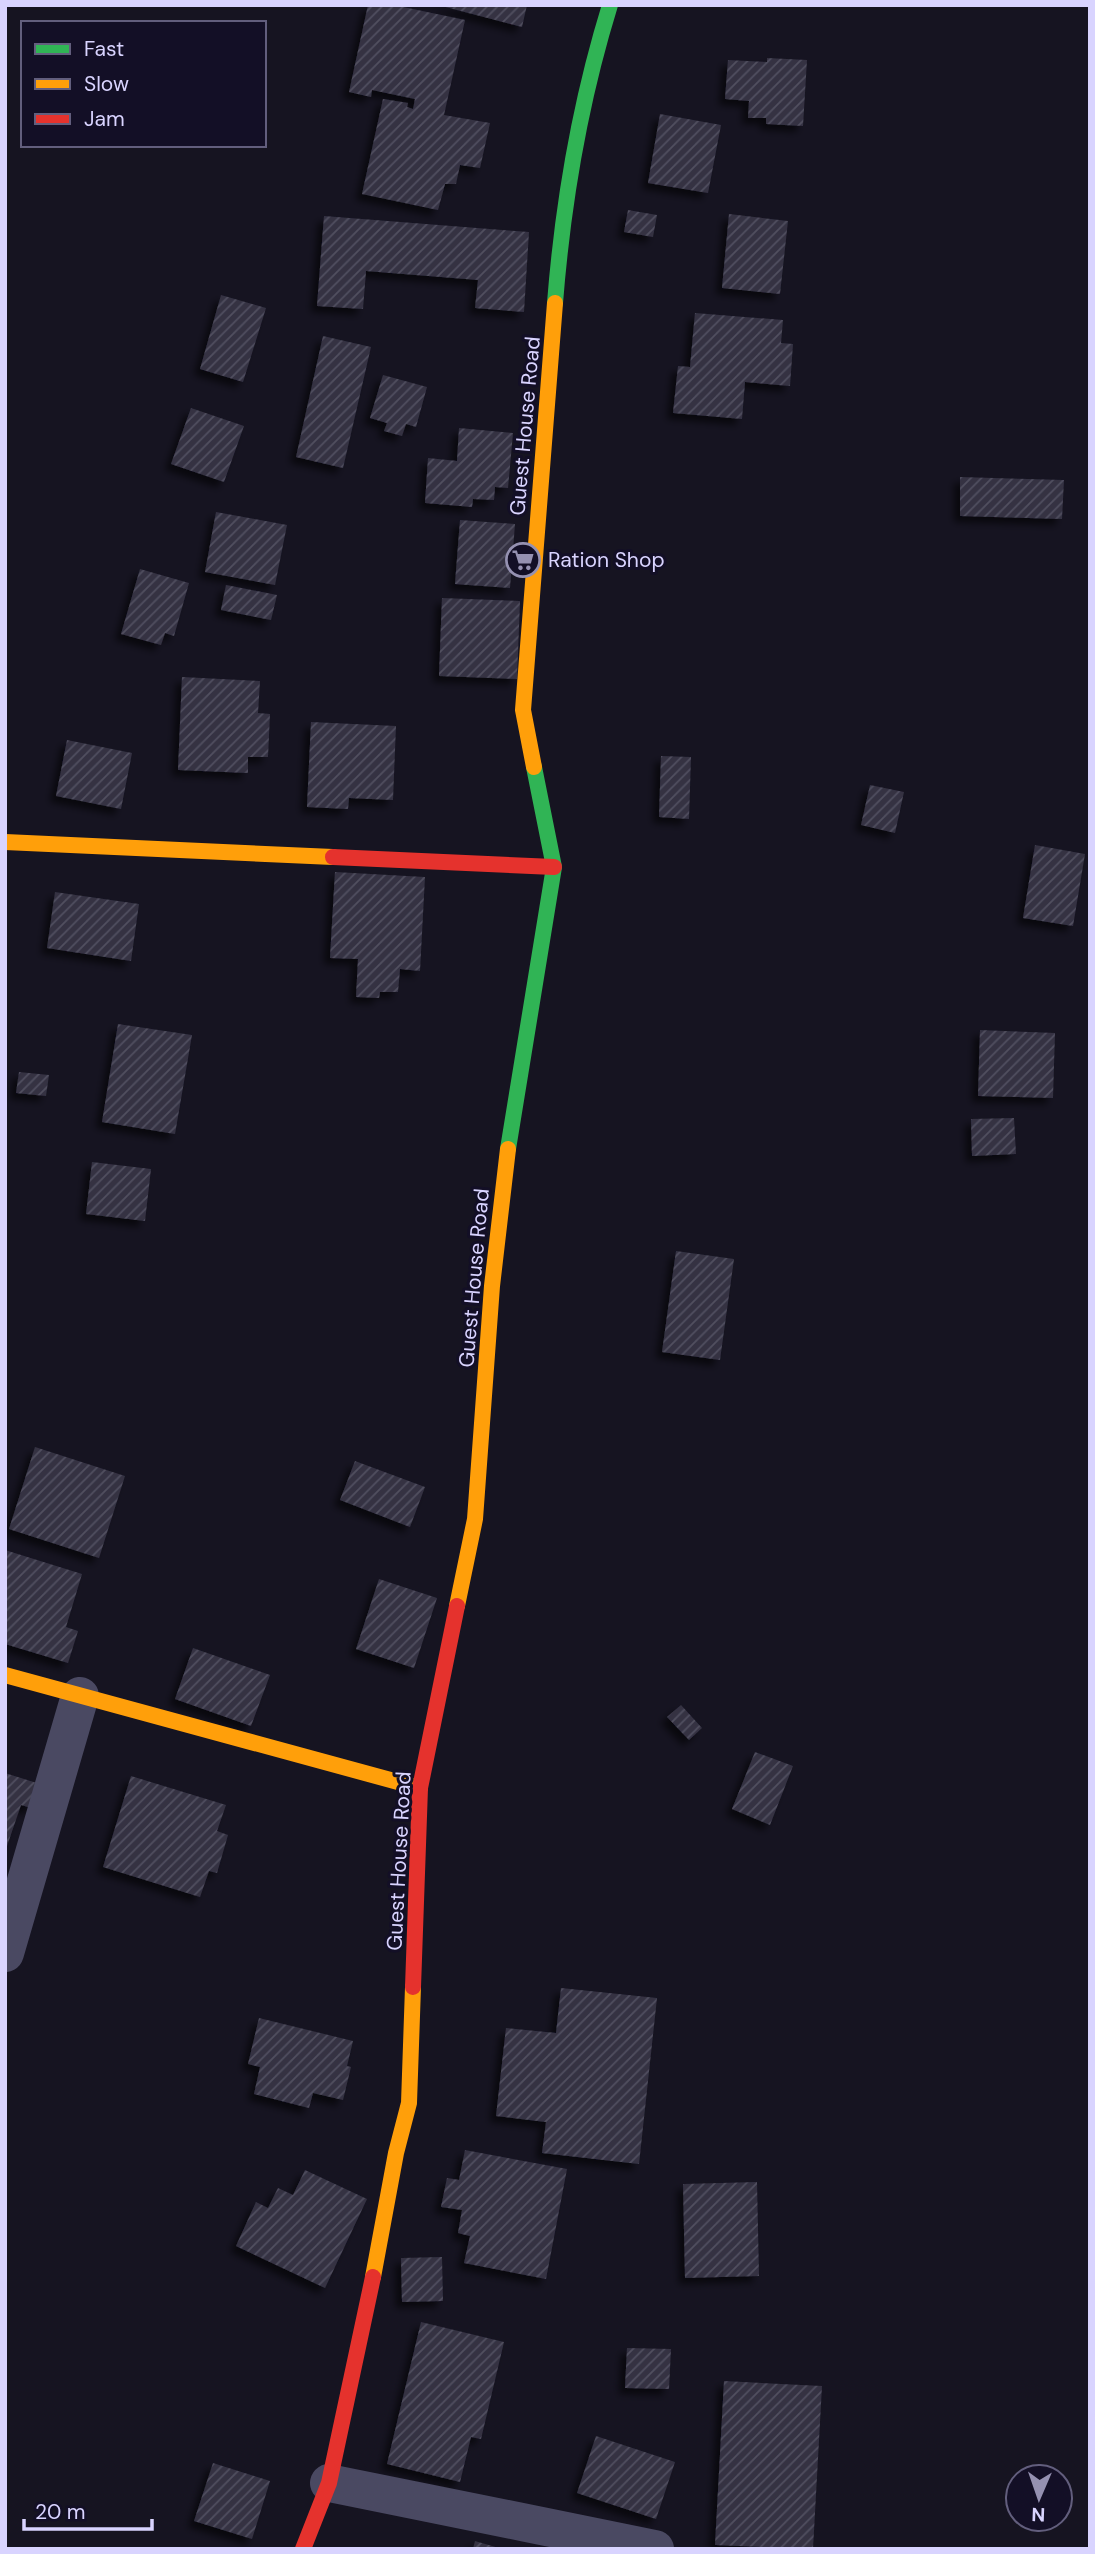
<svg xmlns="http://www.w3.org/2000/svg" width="1095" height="2554" viewBox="0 0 1095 2554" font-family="'DM Sans',sans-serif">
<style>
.building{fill:url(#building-hatch);filter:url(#shadow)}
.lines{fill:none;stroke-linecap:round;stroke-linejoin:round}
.street{stroke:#4a4962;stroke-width:38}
.fast{stroke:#30b455;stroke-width:16}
.slow{stroke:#ff9f0a;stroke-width:16}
.jam{stroke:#e5322d;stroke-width:16}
.labels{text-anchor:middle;stroke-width:6;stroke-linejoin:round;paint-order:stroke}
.street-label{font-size:21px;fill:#d9d4ff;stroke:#130f26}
.poi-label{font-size:21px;fill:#d9d4ff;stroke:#130f26;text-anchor:start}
</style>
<defs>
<pattern id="building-hatch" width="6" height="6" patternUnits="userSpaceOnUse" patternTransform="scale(1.75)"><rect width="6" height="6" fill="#343243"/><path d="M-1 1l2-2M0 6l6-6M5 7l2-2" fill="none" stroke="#514f5f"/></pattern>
<filter id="shadow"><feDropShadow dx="-6" dy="6" stdDeviation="3.5" flood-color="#0009"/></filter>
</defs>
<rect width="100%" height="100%" fill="#161421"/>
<path class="building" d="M368 5H394L465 20 444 115 490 123 480 168 460 165 456 184H445L438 210 362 194 383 99 408 103 407 107 413 109 415 99 372 90 371 97 349 92Z
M438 5H527L522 27Z
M767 58 807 60 803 126 766 124V118H748L749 101 725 99 728 60 767 62Z
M660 114 721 125 708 193 648 183Z
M628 210 657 215 653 237 624 232Z
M729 214 788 221 780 294 722 288Z
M324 216 529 232 524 312 475 308 478 280 366 271 363 309 317 306Z
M221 295 266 308 243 382 200 369Z
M695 313 783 320 781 343 793 344 790 386 745 382 742 419 673 413 678 366 690 367Z
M323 336 371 347 343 468 296 457Z
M383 375 427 387 416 427 406 424 402 436 384 431 387 423 370 418Z
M191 408 244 426 224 482 171 464Z
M459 428 513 433 508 488 495 487 494 500 473 499 472 507 425 503 428 458 457 461Z
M960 477 1064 480 1062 519 960 516Z
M216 512 287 525 275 585 205 572Z
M460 520 515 524 510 588 455 584Z
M140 569 189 583 174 636 165 633 161 645 121 634Z
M226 585 277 595 271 620 221 610Z
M442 598 520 601 517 679 439 676Z
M182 677 260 681 258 713 270 714 268 757H248V773L178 770Z
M311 722 396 726 393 800 349 798 348 809 307 807Z
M67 740 132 753 121 809 56 796Z
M661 756 691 757 689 819 659 817Z
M870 785 904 792 895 833 861 825Z
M1035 845 1085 854 1073 926 1023 918Z
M335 872 425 877 420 971 400 969 398 992H380L379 998 356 997 358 959 330 958Z
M55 892 139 904 131 961 47 948Z
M118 1024 192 1035 175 1134 102 1122Z
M980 1030 1055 1033 1053 1098 978 1096Z
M19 1072 49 1075 46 1096 16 1093Z
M1014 1118 1016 1154 972 1156 971 1119Z
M92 1162 151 1169 145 1221 86 1214Z
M676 1251 734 1259 720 1360 662 1352Z
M35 1447 125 1476 99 1558 9 1529Z
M355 1461 425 1487 410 1527 340 1500Z
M5 1550 82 1574 66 1627 78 1631 68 1663 5 1644Z
M379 1579 437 1598 414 1668 356 1649Z
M193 1648 270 1675 251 1726 175 1699Z
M681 1705 702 1728 689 1740 667 1717Z
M755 1752 793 1766 770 1825 732 1809Z
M5 1773 40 1784 31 1808 21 1805 6 1849Z
M131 1776 226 1805 217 1831 228 1835 217 1873 209 1871 200 1897 103 1867Z
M561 1988 657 1998 639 2164 542 2153 546 2122 496 2116 506 2028 556 2033Z
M259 2018 353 2041 347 2066 351 2067 343 2100 313 2093 309 2108 254 2094 260 2067 248 2064Z
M465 2150 567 2169 546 2279 464 2263 470 2236 458 2233 462 2210 441 2207 447 2178 459 2180Z
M305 2170 367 2199 325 2288 236 2246 256 2202 268 2208 278 2188 293 2195Z
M757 2182 759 2276 685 2278 683 2184Z
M442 2257 443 2301 402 2302 401 2258Z
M421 2322 504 2342 481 2439 471 2437 460 2482 387 2464Z
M627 2348 671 2349 669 2389 625 2388Z
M724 2381 822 2386 813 2549 715 2545Z
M596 2436 675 2462 656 2519 577 2493Z
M213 2463 270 2481 252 2539 194 2521Z
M475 2541 499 2548V2549H473Z"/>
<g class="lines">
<path class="street" d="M5 1953 80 1696
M329 2483 655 2549"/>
<path class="fast" d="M555 303C563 201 580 102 610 5
M508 1149 554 867 534 767"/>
<path class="slow" d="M534 767 523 710 555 303
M5 842 333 857
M457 1606 475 1519 492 1286 508 1149
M5 1675 420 1788
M373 2277 396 2153 409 2103 413 1987"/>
<path class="jam" d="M333 857 554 867
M413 1987 420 1788 457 1606
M303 2549 329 2483 373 2277"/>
</g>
<defs>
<g id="supermarket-ring" transform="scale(1.75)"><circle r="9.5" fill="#130f26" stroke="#9591b1" stroke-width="1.5"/><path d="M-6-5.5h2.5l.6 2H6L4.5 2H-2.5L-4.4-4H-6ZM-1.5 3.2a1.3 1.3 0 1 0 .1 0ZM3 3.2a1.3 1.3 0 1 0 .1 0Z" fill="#9591b1"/></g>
</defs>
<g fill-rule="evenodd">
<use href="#supermarket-ring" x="523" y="560"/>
</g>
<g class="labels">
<g class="street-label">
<text transform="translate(525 426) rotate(-85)" y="7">Guest House Road</text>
<text transform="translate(474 1278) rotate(-85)" y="7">Guest House Road</text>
<text transform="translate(399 1861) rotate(-87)" y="7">Guest House Road</text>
</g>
<g class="poi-label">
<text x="548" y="567">Ration Shop</text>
</g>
</g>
<rect width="1095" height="2554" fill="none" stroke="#d9d4ff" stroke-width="14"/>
<rect x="21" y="21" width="245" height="126" fill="#130f26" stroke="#625e7d" stroke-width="2"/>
<rect x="35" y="44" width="35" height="10" fill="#30b455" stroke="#625e7d" stroke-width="2"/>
<text x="84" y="56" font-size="21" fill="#d9d4ff">Fast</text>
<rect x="35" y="79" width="35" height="10" fill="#ff9f0a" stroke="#625e7d" stroke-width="2"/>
<text x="84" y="91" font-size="21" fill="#d9d4ff">Slow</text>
<rect x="35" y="114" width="35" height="10" fill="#e5322d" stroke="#625e7d" stroke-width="2"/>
<text x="84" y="126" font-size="21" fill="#d9d4ff">Jam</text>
<g transform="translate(1039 2498) rotate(182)"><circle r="33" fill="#130f26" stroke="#625e7d" stroke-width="2"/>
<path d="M0-5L12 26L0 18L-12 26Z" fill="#9591b1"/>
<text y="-10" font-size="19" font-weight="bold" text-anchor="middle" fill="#d9d4ff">N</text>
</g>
<path d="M24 2519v10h128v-10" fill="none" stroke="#d9d4ff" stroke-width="3.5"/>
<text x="35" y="2519" font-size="21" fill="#d9d4ff" stroke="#130f26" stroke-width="5" paint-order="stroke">20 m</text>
</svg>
